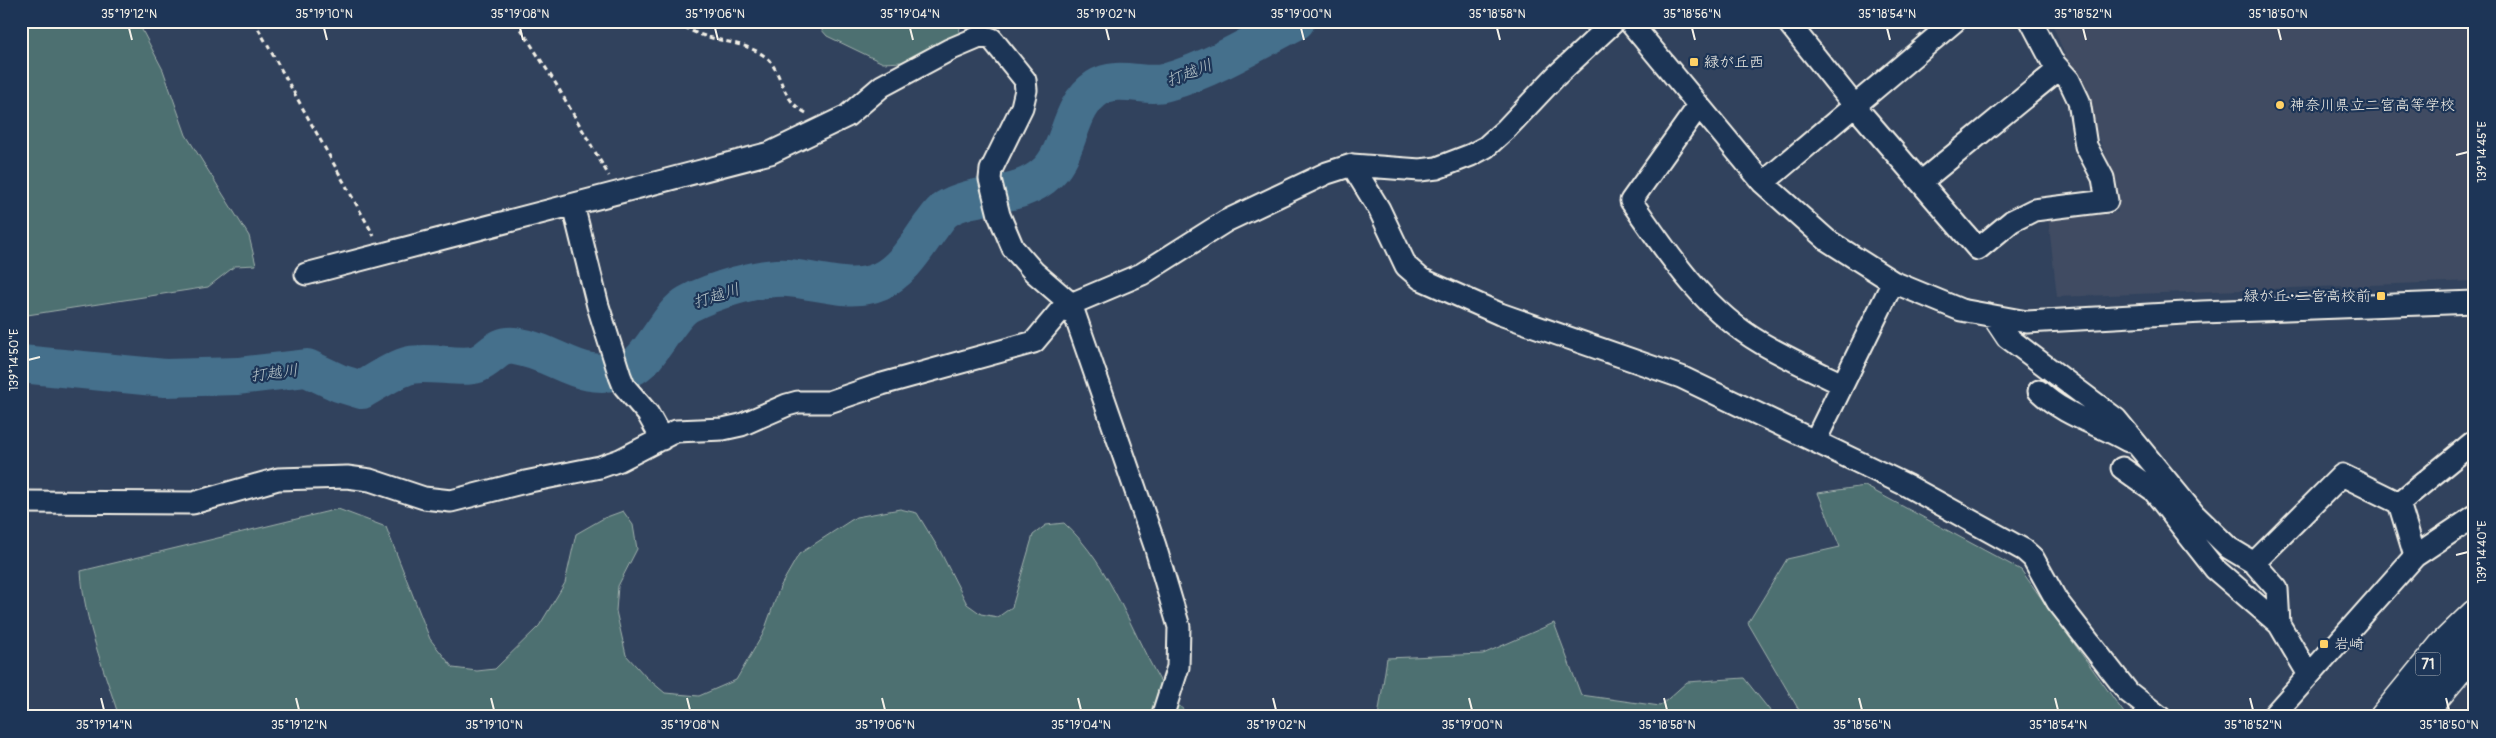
<svg xmlns="http://www.w3.org/2000/svg" width="2496" height="738" viewBox="0 0 2496 738" font-family="Pangolin,'Klee One',sans-serif">
<style>
.built{fill:#3f4b62}
.green{fill:#4d7071;stroke:#a0b0ac}
.lines{fill:none;stroke-linecap:round;stroke-linejoin:round}
.river{stroke:#456f8c;stroke-width:38}
.minor-casing{stroke:#f4f1e8;stroke-width:25}
.major-casing{stroke:#f4f1e8;stroke-width:31}
.path{stroke:#f4f1e8;stroke-width:3;stroke-dasharray:5 4;stroke-linecap:butt}
.minor{stroke:#1d3557;stroke-width:21}
.major{stroke:#1d3557;stroke-width:28}
.ticks{fill:none;stroke:#f4f1e8;stroke-width:2}
.poi-dot{fill:#ffd166;stroke:#1d3557;stroke-width:2}
.labels{text-anchor:middle;stroke-width:4.5;stroke-linejoin:round;paint-order:stroke}
.shield{fill:#1d3557;stroke:#b4b9bc;stroke-width:1}
.shield-label{font-size:14px;font-weight:bold;fill:#f4f1e8}
.poi-label{font-size:15px;fill:#f4f1e8;stroke:#1d3557;text-anchor:start}
.water-label{font-size:16px;font-style:italic;fill:#b7c4c8;stroke:#1d3557}
.neatline{fill:none;stroke:#f4f1e8;stroke-width:2}
.ticks-label{font-size:12px;text-anchor:middle;fill:#f4f1e8}
</style>
<rect width="100%" height="100%" fill="#31425d"/>
<filter id="ink" filterUnits="userSpaceOnUse"><feTurbulence type="fractalNoise" baseFrequency=".02" numOctaves="2"/><feDisplacementMap in="SourceGraphic" scale="10" xChannelSelector="R" yChannelSelector="G"/><feConvolveMatrix kernelMatrix="1 2 1 2 8 2 1 2 1" color-interpolation-filters="sRGB"/></filter>
<g filter="url(#ink)">
<path class="built" d="M2051 21H2475V281L2057 297 2048 217 2118 212 2111 193 2119 188Z"/>
<path class="green" d="M21 21H135L140 26 163 70 186 135 249 236 256 265 235 266 208 287 21 316Z
M814 21H964L961 23 958 37 923 61 883 63 827 36Z
M1865 486 2021 570 2127 717H1803L1748 623 1787 559 1840 547 1818 493Z
M338 509 386 527 430 639 453 668 477 671 495 669 539 626 565 583 576 534 604 518 623 511 633 525 637 549 618 586 616 611 626 655 646 677 665 693 699 696 736 680 763 634 780 587 799 554 856 517 900 509 917 513 940 551 967 604 981 614 998 617 1012 607 1033 535 1046 525 1064 523C1113 567 1132 637 1167 692 1173 701 1183 709 1191 717H119C104 669 84 621 81 571Z
M1554 623 1581 695 1660 706 1687 682 1744 678 1775 717H1378L1387 658 1483 654Z"/>
<g class="lines">
<path class="river" d="M21 364 165 378 238 376 307 368 339 383 362 390C376 382 396 368 411 365 427 361 463 369 477 364 491 359 497 343 515 346 561 353 578 385 630 368 650 361 669 314 688 304 712 291 760 276 788 278 819 280 850 294 880 281 904 270 917 245 932 225 936 220 940 213 946 209 977 190 1020 200 1048 172 1071 149 1068 107 1097 88 1118 74 1146 89 1167 82 1210 70 1257 42 1296 21"/>
<g class="minor-casing">
<path id="minor" d="M1629 21 1763 183 1827 240 1893 282 1961 310 2027 322 2202 312 2475 302
M1787 21 1854 105 1978 249 2012 221 2034 210 2107 201 2103 178 2086 146 2079 101 2069 80 2052 61 2031 21
M1698 107 1631 201C1668 254 1704 310 1761 343 1787 358 1815 371 1842 384
M1352 165 1379 209 1406 266 1421 279 1500 314 1681 377 1906 485 2024 550 2033 558 2057 601 2128 692 2160 717
M1921 182 2059 69
M1763 183 1955 21
M573 205 598 306 620 376 624 386 648 414 662 439
M306 274 770 153 847 116 882 86 949 50 982 36 992 39 1025 80 1026 90 1022 107 991 170 990 179 999 215 1013 248 1034 272 1071 304 1155 546 1179 627 1178 667 1162 717
M1993 316 2007 337 2116 419 2194 514 2229 548 2254 563 2277 589 2279 624
M2039 391C2065 416 2097 423 2128 441
M1815 441 1893 282
M2122 468 2153 490 2215 569 2279 624 2309 675
M21 502 193 503 278 479 347 477 370 480 424 498 451 501 525 482 600 467 620 460 676 431 723 429 741 425 787 405 798 402H829L882 384 1034 342 1060 311 1071 304 1142 274 1226 221 1327 173 1352 165 1420 170 1437 168 1471 155 1486 147 1506 129 1556 76 1615 21
M2399 503 2415 556
M2254 563 2342 475 2399 503 2472 443
M2272 717 2415 556 2475 516"/>
</g>
<g class="major-casing">
<path id="major" d="M2384 717 2443 645 2475 614
M2419 717 2475 650"/>
</g>
<path class="path" d="M254 21 374 236
M516 21 556 84 609 176
M677 21C700 43 739 38 763 55 784 70 778 98 806 113"/>
<use href="#minor" class="minor"/>
<use href="#major" class="major"/>
</g>
</g>
<path class="ticks" d="M129 28 132 40M324 28 327 40M520 28 523 40M715 28 718 40M910 28 913 40M1106 28 1109 40M1301 28 1304 40M1497 28 1500 40M1692 28 1695 40M1887 28 1890 40M2083 28 2086 40M2278 28 2281 40M2456 155 2468 152M28 360 40 357M2456 555 2468 552M101 698 104 710M296 698 299 710M491 698 494 710M687 698 690 710M882 698 885 710M1078 698 1081 710M1273 698 1276 710M1469 698 1472 710M1664 698 1667 710M1859 698 1862 710M2055 698 2058 710M2250 698 2253 710M2446 698 2449 710"/>
<g class="poi-dot">
<rect x="1689" y="57" width="10" height="10" rx="2.5"/>
<circle cx="2280" cy="105" r="5"/>
<rect x="2376" y="291" width="10" height="10" rx="2.5"/>
<rect x="2319" y="639" width="10" height="10" rx="2.5"/>
</g>
<g class="labels">
<rect class="shield" x="2415.5" y="652.5" width="25" height="23" rx="4"/>
<g class="shield-label">
<text x="2428" y="669">71</text>
</g>
<g class="poi-label">
<text x="1704" y="67">緑が丘西</text>
<text x="2290" y="110">神奈川県立二宮高等学校</text>
<text x="2371" y="301" text-anchor="end">緑が丘･二宮高校前</text>
<text x="2334" y="649">岩崎</text>
</g>
<g class="water-label">
<text transform="translate(1189 72) rotate(-21)" y="6">打越川</text>
<text transform="translate(716 295) rotate(-18)" y="6">打越川</text>
<text transform="translate(274 372) rotate(-7)" y="6">打越川</text>
</g>
</g>
<rect width="2496" height="738" fill="none" stroke="#1d3557" stroke-width="55"/>
<rect x="28" y="28" width="2440" height="682" class="neatline"/>
<g class="ticks-label">
<text x="129" y="18">35°19'12"N</text>
<text x="324" y="18">35°19'10"N</text>
<text x="520" y="18">35°19'08"N</text>
<text x="715" y="18">35°19'06"N</text>
<text x="910" y="18">35°19'04"N</text>
<text x="1106" y="18">35°19'02"N</text>
<text x="1301" y="18">35°19'00"N</text>
<text x="1497" y="18">35°18'58"N</text>
<text x="1692" y="18">35°18'56"N</text>
<text x="1887" y="18">35°18'54"N</text>
<text x="2083" y="18">35°18'52"N</text>
<text x="2278" y="18">35°18'50"N</text>
<text transform="translate(2482 152) rotate(-90)" y="4">139°14'45"E</text>
<text transform="translate(14 360) rotate(-90)" y="4">139°14'50"E</text>
<text transform="translate(2482 552) rotate(-90)" y="4">139°14'40"E</text>
<text x="104" y="729">35°19'14"N</text>
<text x="299" y="729">35°19'12"N</text>
<text x="494" y="729">35°19'10"N</text>
<text x="690" y="729">35°19'08"N</text>
<text x="885" y="729">35°19'06"N</text>
<text x="1081" y="729">35°19'04"N</text>
<text x="1276" y="729">35°19'02"N</text>
<text x="1472" y="729">35°19'00"N</text>
<text x="1667" y="729">35°18'58"N</text>
<text x="1862" y="729">35°18'56"N</text>
<text x="2058" y="729">35°18'54"N</text>
<text x="2253" y="729">35°18'52"N</text>
<text x="2449" y="729">35°18'50"N</text>
</g>
</svg>
